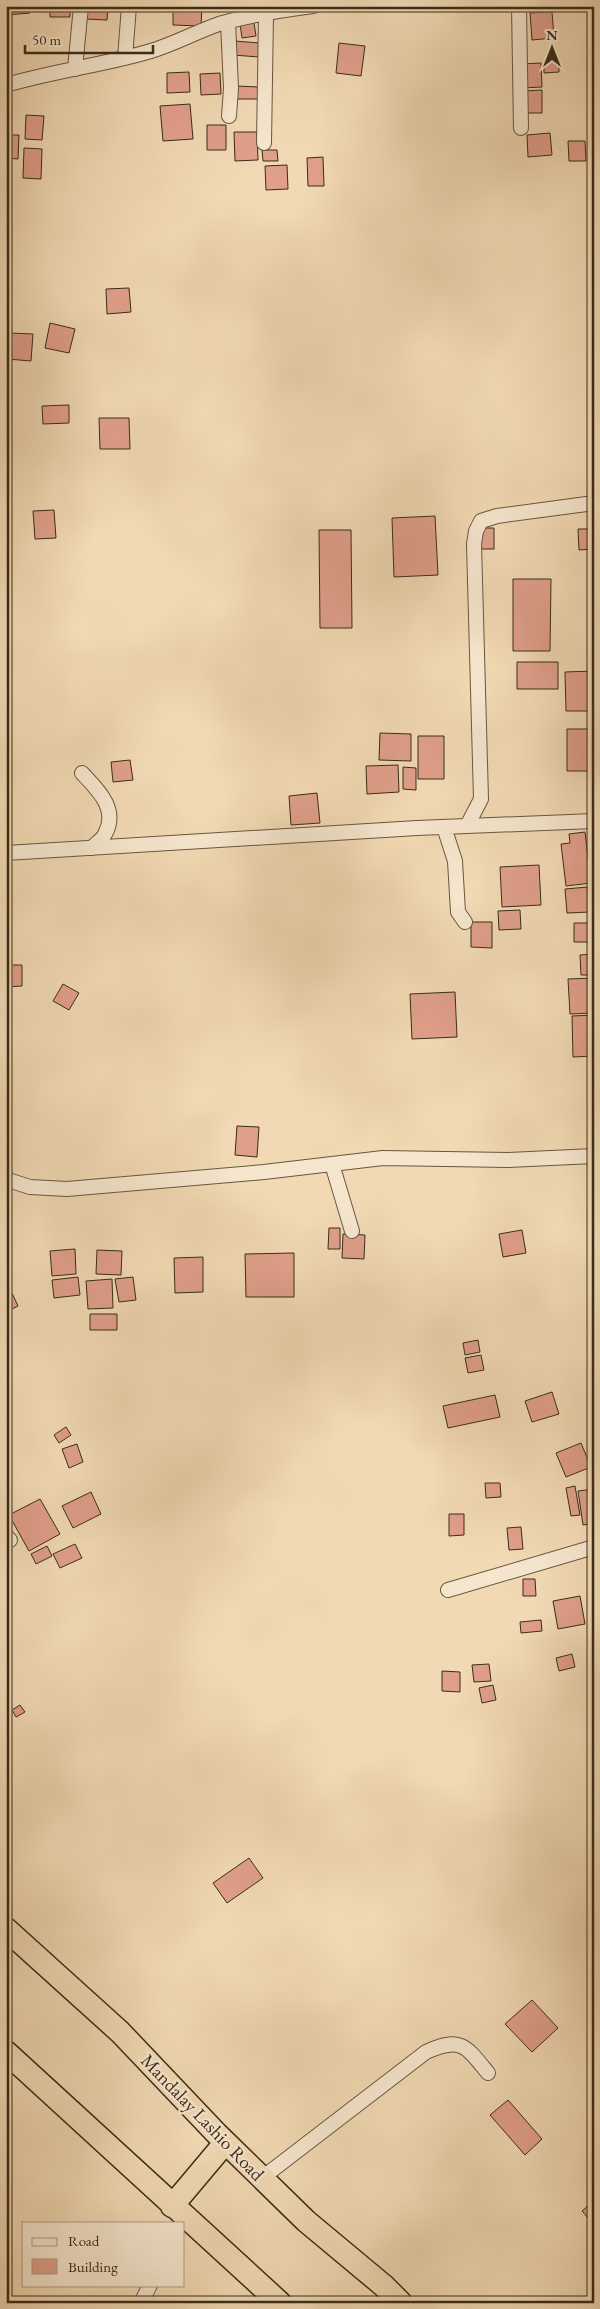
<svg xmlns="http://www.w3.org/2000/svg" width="600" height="2309" viewBox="0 0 600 2309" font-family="'EB Garamond',serif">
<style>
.building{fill:#e09f8a;stroke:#3a2c18}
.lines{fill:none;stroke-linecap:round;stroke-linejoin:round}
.minor-casing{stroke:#68573f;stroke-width:16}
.trunk-casing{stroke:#3a2c18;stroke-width:25}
.minor{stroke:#f6e6ce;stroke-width:14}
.trunk{stroke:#f1d9b3;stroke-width:22}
.labels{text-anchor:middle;stroke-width:4.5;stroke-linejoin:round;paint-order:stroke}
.street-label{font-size:19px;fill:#3a2c18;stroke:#f6e6ce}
</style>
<rect width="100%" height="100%" fill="#f1d9b3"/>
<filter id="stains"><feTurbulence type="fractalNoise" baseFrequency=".004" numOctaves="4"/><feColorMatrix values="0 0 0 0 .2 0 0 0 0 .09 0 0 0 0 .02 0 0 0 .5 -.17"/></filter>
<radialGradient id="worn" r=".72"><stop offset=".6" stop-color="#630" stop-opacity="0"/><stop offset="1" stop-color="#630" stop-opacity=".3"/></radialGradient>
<path class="building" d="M6 6H30V13L6 15Z
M50 6H70V17H50Z
M86 6H108L107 20 86 19Z
M173 6H202L201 26 173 25Z
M548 12H552L554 38 532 40 530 13Z
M254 23 256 36 242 38 240 24Z
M234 41 260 43 259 57 233 55Z
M339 43 365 46 361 76 336 73Z
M559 60V72L544 73V61Z
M541 63 542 87 522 88 521 64Z
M189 72 190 92 167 93V73Z
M220 73 221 94 201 95 200 74Z
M237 86 259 87 258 99H237Z
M542 90V113H526L525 91Z
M190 104 193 139 163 141 160 106Z
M26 115 44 116 42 140 25 139Z
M207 125H226V150H207Z
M234 132H257L258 160 235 161Z
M550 133 552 155 528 157 527 135Z
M6 135H19L18 159 6 158Z
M568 141H585L586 161H569Z
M24 148 42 149 41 179 23 178Z
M262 150H277L278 161H263Z
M323 157 324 186H308L307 158Z
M287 165 288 189 266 190 265 166Z
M129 288 131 312 107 314 106 289Z
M50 323 75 329 69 353 45 348Z
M9 333 33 334 31 361 7 359Z
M69 405V423L43 424 42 406Z
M99 418H129L130 449H100Z
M54 510 56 538 35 539 33 511Z
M435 516 438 575 394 577 392 518Z
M480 528H494V549H480Z
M578 529H594V549L579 550Z
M319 530H351L352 628H320Z
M513 579H551L550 651H513Z
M517 662H558V689H517Z
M594 671V711H566L565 672Z
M567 729H594V771H567Z
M380 733 411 734V761L379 760Z
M418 736H444V779H418Z
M130 760 133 780 113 782 111 762Z
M398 765 399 792 367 794 366 766Z
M403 767 416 768V790L403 789Z
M317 793 320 823 291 825 289 796Z
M585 832 591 883 566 886 561 844 570 843 569 834Z
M539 865 541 905 502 907 500 867Z
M588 887 590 912 567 913 565 889Z
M520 910 521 929 499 930 498 911Z
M471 922H492V948L471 947Z
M574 923H594V942H574Z
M594 954V975H581L580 955Z
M6 965H22V986L6 987Z
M594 978V1013L570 1014 568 979Z
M63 984 79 993 69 1010 53 1001Z
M455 992 457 1037 412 1039 410 994Z
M594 1015V1056L573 1057 572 1016Z
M237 1126 259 1127 257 1157 235 1155Z
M329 1228H340V1249H328Z
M522 1230 526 1253 503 1257 499 1234Z
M343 1234 365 1235 364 1259 342 1258Z
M75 1249 76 1274 52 1276 50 1251Z
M97 1250 122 1251 121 1275 96 1274Z
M294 1253V1297H246L245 1254Z
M203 1257V1292L175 1293 174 1258Z
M78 1277 80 1295 54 1298 52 1280Z
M133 1277 136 1300 119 1302 115 1279Z
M112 1279 113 1308 88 1309 86 1281Z
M12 1293 18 1306 6 1312V1295Z
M90 1314H117V1330H90Z
M478 1340 480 1352 465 1355 463 1343Z
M481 1355 484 1370 468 1373 465 1358Z
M552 1392 559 1414 532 1422 525 1401Z
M495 1395 500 1417 448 1428 443 1406Z
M66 1427 71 1435 59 1443 54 1435Z
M581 1443 591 1467 566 1477 556 1453Z
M77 1444 83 1462 69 1468 62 1449Z
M485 1483H500L501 1497 486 1498Z
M575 1486 580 1515 571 1516 566 1488Z
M594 1489V1523L583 1525 578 1491Z
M91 1492 101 1514 73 1528 62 1506Z
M40 1499 60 1534 29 1551 9 1515Z
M449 1514H464V1535L449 1536Z
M521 1527 523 1549 509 1550 507 1528Z
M75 1544 82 1558 60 1568 53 1554Z
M47 1546 52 1556 36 1564 31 1554Z
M523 1579H535L536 1596H523Z
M580 1596 585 1624 558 1629 553 1601Z
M541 1620 542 1631 521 1633 520 1622Z
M572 1654 575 1667 559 1671 556 1658Z
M489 1664 491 1681 474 1682 472 1665Z
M442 1671 460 1672V1692L442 1691Z
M493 1685 496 1700 482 1703 479 1688Z
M20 1705 25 1712 16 1717 12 1710Z
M249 1858 263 1878 227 1903 213 1883Z
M532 2000 558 2028 532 2052 505 2024Z
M508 2100 542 2139 525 2155 490 2115Z
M594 2201V2225L582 2211Z"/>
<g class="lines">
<g class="minor-casing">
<path id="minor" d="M519 6 521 128
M228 22 231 88 229 116
M125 58 129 6
M75 69 81 6
M6 85C54 71 103 65 151 51 174 44 196 32 219 24 249 15 282 10 313 6
M264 143 266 14
M82 773C97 789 119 809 105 834 103 839 96 843 92 848
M467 826 481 799 474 544 476 531 481 521 497 516 594 503
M444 827 455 861 458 912 465 922
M6 853 417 828 594 821
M332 1164 352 1231
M6 1177 8 1180 30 1187 67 1189 264 1172 383 1158 508 1160 594 1156
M6 1536 10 1540
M448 1590 594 1547
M262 2178 426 2052C461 2036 466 2046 488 2073
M141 2303 150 2285"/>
</g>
<g class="trunk-casing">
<path id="trunk" d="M6 1929 120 2032 217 2134 306 2221 384 2286 401 2303
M6 2052 280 2303
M172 2206 225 2143"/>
</g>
<use href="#minor" class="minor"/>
<use href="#trunk" class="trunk"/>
</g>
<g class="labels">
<g class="street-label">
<text transform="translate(203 2117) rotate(46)" y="7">Mandalay Lashio Road</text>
</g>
</g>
<rect width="600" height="2309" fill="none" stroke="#f1d9b3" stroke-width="25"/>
<rect x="8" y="8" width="585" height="2294" fill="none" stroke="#3a2c18" stroke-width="2.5"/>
<rect x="12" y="12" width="575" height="2284" fill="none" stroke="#3a2c18"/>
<rect x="22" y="2222" width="162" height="65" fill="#f6e6ce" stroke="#ab9c85"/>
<rect x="32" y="2238" width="25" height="8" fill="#f6e6ce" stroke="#ab9c85"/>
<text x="68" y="2246" font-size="15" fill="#3a2c18">Road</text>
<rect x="32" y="2259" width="25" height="15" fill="#e09f8a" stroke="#ab9c85"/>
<text x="68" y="2272" font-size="15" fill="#3a2c18">Building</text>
<g transform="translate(552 48)" stroke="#f6e6ce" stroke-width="4" paint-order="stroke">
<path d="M0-4L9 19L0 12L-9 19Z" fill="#3a2c18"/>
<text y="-8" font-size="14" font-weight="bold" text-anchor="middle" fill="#3a2c18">N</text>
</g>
<path d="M25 45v8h128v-8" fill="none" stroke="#3a2c18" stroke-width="2.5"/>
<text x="32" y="45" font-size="15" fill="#3a2c18" stroke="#f6e6ce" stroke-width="4" paint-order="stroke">50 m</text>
<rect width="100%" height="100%" filter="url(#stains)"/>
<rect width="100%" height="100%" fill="url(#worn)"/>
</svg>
